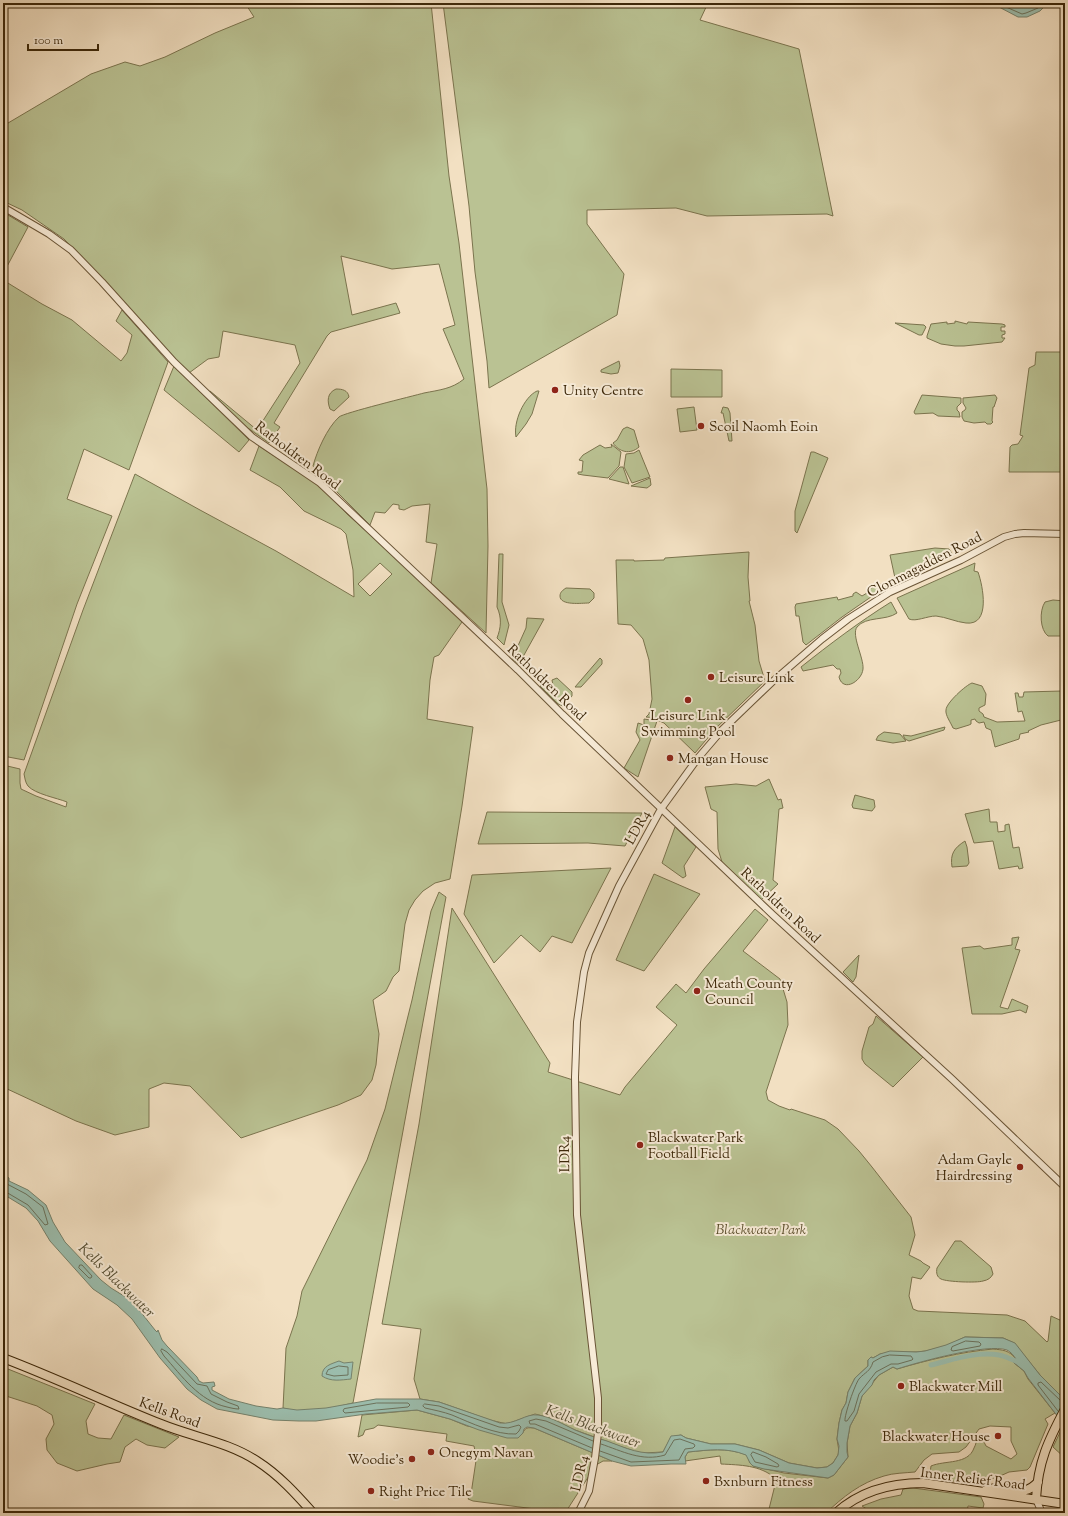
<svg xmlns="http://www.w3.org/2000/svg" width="1068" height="1516" viewBox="0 0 1068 1516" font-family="'Sorts Mill Goudy',serif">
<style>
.green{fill:#bac293;stroke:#7b744e;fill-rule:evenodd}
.water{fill:#9cbeae;stroke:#76826c}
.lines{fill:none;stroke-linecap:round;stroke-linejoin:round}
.shore{stroke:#6c725c;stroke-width:1}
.canal{stroke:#9cbeae;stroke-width:5}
.minor-casing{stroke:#6a5537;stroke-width:8}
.major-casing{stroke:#3c2709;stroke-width:10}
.minor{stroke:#f7ebd7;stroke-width:6}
.major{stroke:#f2e0c2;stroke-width:8}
.poi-dot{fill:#8f2418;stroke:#f7ebd7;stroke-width:1.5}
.labels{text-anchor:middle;stroke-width:4;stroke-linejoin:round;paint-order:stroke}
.poi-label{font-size:14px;fill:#3c2709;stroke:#f7ebd7;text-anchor:start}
.street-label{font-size:14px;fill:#3c2709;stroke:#f7ebd7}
.park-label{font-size:14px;font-style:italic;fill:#5c4e2c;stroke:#f7ebd7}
.water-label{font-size:15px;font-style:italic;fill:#544d32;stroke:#f7ebd7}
</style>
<rect width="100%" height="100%" fill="#f2e0c2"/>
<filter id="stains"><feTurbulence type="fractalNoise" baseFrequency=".005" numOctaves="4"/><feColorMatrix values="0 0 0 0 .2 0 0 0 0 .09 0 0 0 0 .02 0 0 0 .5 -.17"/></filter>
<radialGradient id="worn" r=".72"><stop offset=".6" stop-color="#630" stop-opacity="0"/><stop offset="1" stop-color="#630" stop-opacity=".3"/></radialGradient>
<path class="green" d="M245 3H431L449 176 459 243 487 489 488 546 486 633 431 583 437 544 426 542 430 504 412 506 404 510 399 509V505L393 504 385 513 375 512 370 525 319 474 313 466C317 451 327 428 339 417 343 413 413 396 424 393 439 390 452 389 464 379L443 329 455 325 439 264 392 269 341 256 352 315 396 303 400 313 331 332 327 336 274 423 280 427 269 443 245 426 213 397 210 391 257 430 300 363 295 345 223 331 219 357 208 359 189 373 177 362 115 292 64 239 22 210 3 201V126L91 74 125 62 140 66 165 57 215 33 254 17Z
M443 3H708L700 20 799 49 833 216 827 214 707 216 676 208 587 210V224L624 274 617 315 489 388 487 361 475 272 469 206Z
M3 212 28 227 3 274Z
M3 280 42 304 72 320 121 361 127 353 132 335 116 321 122 310 168 362 129 470 84 449 67 499 112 516 77 604 24 760 3 756Z
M955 321 967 324 968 322 1002 324 1005 325V327H1001V331H1005V334L1002 335V338H1005L1002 342 964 346H955L941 344 927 338V336L931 324 947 322V324L955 323Z
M895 323 924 325 926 327 922 335H919Z
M1036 352H1065V472H1009L1010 447 1012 445 1018 444 1023 436 1020 435 1029 368 1035 365Z
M619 361 620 366 618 373 611 374 601 372V370Z
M174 366 249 440 239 452 164 390Z
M671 369 722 370V397H671Z
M336 389C342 389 348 390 349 397L334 411 330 409C327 401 327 393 336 389Z
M537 391H539L532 414 526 424 516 437C513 422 524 397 537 391Z
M922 395 961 398V403L957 407V410L959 412 960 417 938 416 933 413 915 414 914 412Z
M995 395 997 398 994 407H993L992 421 993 422 991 424H987L985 422 974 423 964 421 962 417V412L965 410 966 408 963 403V398Z
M694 407 697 430 680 432 677 409Z
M723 407 728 408 730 413 732 441H729L723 413H721Z
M627 427 634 430 639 447C630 455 619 452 613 443L617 440 623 429Z
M611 444 621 452 619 466 608 478 583 475 578 474V472H582L583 461 579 460 583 455 600 445 605 448 612 447Z
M259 446 311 480 328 494 347 514 401 562 462 622 439 655 434 657 430 680 427 719 473 727 462 806 450 879 435 883 423 891 415 900 409 910 405 924 399 971 393 977 386 991 373 1000 379 1034 376 1065 372 1080 361 1095 338 1105 241 1138 190 1086 164 1083 149 1089V1127L115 1135 76 1121 3 1087V765L20 769V783L21 789 36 796 66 807 67 802C57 798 35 794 28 786 25 782 25 778 24 774L83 610 135 474 200 510 276 551 354 597 353 570 346 534 341 529 304 511 280 487 250 470ZM380 563 392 574 370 596 358 584Z
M639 450 650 477 632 483 624 467 626 454 634 453Z
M811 452H814L828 458 797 533 795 531V511Z
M620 467H623L629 484 609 479Z
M650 478 651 485 647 488 631 486Z
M935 548 949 549 953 555 881 590 842 617 806 645 803 642 799 616H796L795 607 796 604 837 597 838 600 853 596V594L856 592 862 596 867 593V590L869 589 895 578 890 555Z
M749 552 748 577 750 601H749L755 625 759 661 765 681 716 728 695 753 664 723 657 720V718L646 717 649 714 652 699 649 660 643 639 631 625 618 624 616 560H634V561L664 560 665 558Z
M499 554H503L502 602 509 625 504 645 497 638C501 628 502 618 497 607Z
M975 563 974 571 978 572C983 586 991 626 966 623 956 622 946 617 936 616 927 616 916 622 909 619L897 598Z
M566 588 590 589 594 593V598L589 603C582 603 560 606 560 596 560 592 563 590 566 588Z
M1053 600 1065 601V636H1048C1040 630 1039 611 1045 602Z
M891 602 897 613C886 621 866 616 857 627 851 635 864 658 863 669 862 681 843 693 839 677L841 673 840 669H837L833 665 803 671 801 667C830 644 859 622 891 602Z
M527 618 544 619 519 664 512 659 526 628Z
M600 658 602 660V664L581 687H575Z
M557 678 572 692V696L563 706 558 704 540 686 542 684 549 690 553 685 552 680Z
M972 683 982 686 986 694 985 705 979 708V711L983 714 984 717 997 722 1025 721 1022 711 1018 712 1015 693H1018L1019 697H1023L1024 692 1062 691H1065V719L1041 725 1028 731 1029 732 1020 734 1019 739 995 747 991 730 986 728 984 722 979 723 976 721 975 719 971 720V724L969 725 956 729 953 728C951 723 945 715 946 710 946 703 966 685 972 683Z
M644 719 657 721 638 777 624 768 640 740 636 732 638 723 644 725Z
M945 727 944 730 909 741 905 739 903 735 911 736Z
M884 732 900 734 906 741 893 743 876 740 878 736Z
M769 779 778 800 781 799 783 808 779 809 773 880 778 884 761 900 722 862 718 849 717 812 711 809 705 787 736 784 756 786Z
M855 795 874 800 875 807 872 811 853 808 852 805Z
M989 809 990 822H997L998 832 1005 831V825L1009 824 1013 848 1019 847 1023 868 1019 869 1018 866 999 869 993 841 974 843 965 814Z
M487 812 642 813 625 846 588 843 478 844Z
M675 827 696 847 684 866 686 876 683 878 662 863Z
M965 841 967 847 969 863 967 866 952 867C950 854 954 848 965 841Z
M611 868 572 943 552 936 540 952 521 935 494 963 464 914 472 875Z
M654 874 700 894 644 971 616 960Z
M439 892 446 897 353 1403C332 1408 305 1415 283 1408L286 1348 297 1316 302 1291 367 1160 385 1109 412 1000 431 911Z
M452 908 550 1063 548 1072 620 1095 625 1087 677 1025 656 1007 676 984 686 993 704 969 755 909 768 920 743 951 780 979 787 1002 788 1025 766 1092 768 1100 779 1106 790 1110 791 1109 825 1120 838 1129 859 1151 872 1167 911 1217 915 1235 909 1255 921 1261 923 1263 930 1267 921 1279 912 1277 909 1296 913 1309 918 1311 1007 1315 1025 1321 1047 1342 1048 1341 1051 1316 1062 1321H1065L1064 1399 1040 1375 1014 1343 1003 1338 965 1337 946 1346 926 1351 917 1352H896L880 1354 873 1358 871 1357 868 1360V1366L855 1378 848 1392 846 1403 842 1410 839 1423 837 1439 839 1451 838 1455 833 1463 827 1467 817 1468 789 1463 759 1450 735 1444H711L686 1438 681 1435 671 1437 663 1452 643 1453 636 1452 575 1430 547 1417 535 1414 507 1424 490 1420 439 1402 420 1399 414 1379 421 1329 382 1324 419 1124Z
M1019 937 1015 949 1020 950 1000 1007 1008 1009 1012 999 1028 1006 1026 1013 1020 1010 1002 1014H972L962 948 980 946 984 949 1012 945V938Z
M859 955 856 977 853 982 843 972Z
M876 1016 923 1057 893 1087 865 1064 862 1059V1051L869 1027 873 1024Z
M955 1241H961L991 1267 993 1274C991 1278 988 1280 983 1281 977 1283 947 1282 941 1279 937 1277 936 1273 937 1268Z
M993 1349C1003 1350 1009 1350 1016 1359L1014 1363 1024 1371 1028 1379 1055 1413 1045 1419 1048 1424 1030 1467 1027 1470 1009 1472 998 1477 973 1483 932 1479 930 1473 931 1466C945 1460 968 1465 974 1448 976 1444 977 1441 976 1436L982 1438 986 1446 1011 1459 1017 1454 1011 1441V1427L990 1426 979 1429 966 1447 959 1452 932 1454 924 1460 915 1472C905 1473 893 1473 884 1476 860 1483 843 1497 826 1513H768L775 1485V1478C760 1465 740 1465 721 1464L720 1456 685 1461V1457L688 1452C709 1450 726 1447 747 1455L750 1463 753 1466 784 1473 828 1478 834 1475 848 1457 847 1443 850 1426 857 1413 862 1396 879 1375 893 1367 897 1369C928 1360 960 1352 993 1349Z
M3 1367 95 1404 86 1421 88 1434 98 1438 111 1439 124 1415 179 1437 165 1448 147 1445 136 1439 125 1447 120 1462 107 1464 77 1471 57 1463 47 1450 46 1439 54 1424 52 1415 37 1406 3 1395Z
M417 1410 450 1419 467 1426 521 1435C526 1429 524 1427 534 1428L612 1461H603L596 1465 567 1510 535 1509 473 1501 468 1499 471 1494 477 1454 475 1451 474 1446 446 1441 447 1434 378 1425 374 1428 365 1430 363 1435 358 1437 362 1415Z
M1064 1424 1065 1426V1458L1053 1447Z
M913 1488 981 1497 984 1504 983 1508 968 1506 967 1513H890L888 1512 887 1513H873L862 1506 881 1499 901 1495 903 1489Z"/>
<path class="water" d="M1000 3H1048L1040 11 1027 17H1018L999 7Z
M4 1175 9 1178V1181L28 1190 46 1205 53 1222 65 1242 101 1280 111 1288 132 1301 155 1330 157 1332 158 1330 162 1340 167 1346 197 1377 199 1381 203 1383 214 1382 215 1386 212 1387V1390L229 1399 256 1406 277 1409 283 1408 297 1410 326 1408 376 1399H420L439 1402 500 1423C515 1425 526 1413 538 1415 551 1417 563 1424 575 1430 585 1434 596 1438 607 1441 626 1448 642 1456 663 1452L671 1436 681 1435 686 1438 711 1444H735L759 1450 789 1463 817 1468 827 1467 833 1463 838 1455 839 1446 837 1439 839 1423 842 1410 846 1403 848 1392 855 1378 868 1366V1360L871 1357 873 1358 880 1354 890 1351 916 1352 925 1351 946 1345 965 1337 1003 1338 1015 1343 1040 1375 1065 1400V1426L1028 1378 1024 1371 1013 1362 1016 1359C1014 1356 1011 1352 1007 1350 987 1343 919 1362 897 1369L893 1367 879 1375 874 1380 872 1385 862 1396 857 1413 850 1426 847 1443V1452L848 1457 834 1475 828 1478 764 1469 753 1466 750 1463 746 1455C726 1447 709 1450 688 1452L685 1457 686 1464H671L631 1466 612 1461 534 1428 527 1427 524 1429 523 1433 518 1438H507L479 1430 450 1419 417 1410 366 1414 316 1421H299L273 1420 217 1409 201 1400 187 1389 160 1358 132 1319 117 1305 93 1289 50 1241 38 1221 26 1208 3 1194Z
M339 1361 344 1363 353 1362 351 1379C341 1380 331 1382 322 1376 322 1366 331 1364 339 1361Z"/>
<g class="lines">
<path class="shore" d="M1003 3 1006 7 1022 14 1026 13 1038 8 1042 3
M3 1179 7 1184 26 1194 43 1207 48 1224 45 1225 28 1205 6 1192 3 1191
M80 1265H82L92 1276 91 1278H89L79 1268Z
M966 1341 979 1342 981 1344 980 1346 953 1351 951 1350 952 1347Z
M162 1349 167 1352 197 1384 207 1386 211 1394 227 1402 238 1406 239 1409C235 1409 231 1408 227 1407 199 1401 182 1376 164 1356L161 1351Z
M890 1355 911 1356 913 1359 912 1360 898 1364H891L876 1372 859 1394 854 1411 847 1421H845C844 1416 855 1384 859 1379 865 1372 870 1372 873 1362L882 1357Z
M339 1366 348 1367V1375L334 1376 326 1374 328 1370Z
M377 1403H408L410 1405 408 1407 345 1413 343 1411 344 1409Z
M425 1404 439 1406 499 1427 508 1428 519 1425 521 1427 519 1431 516 1434C496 1435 471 1423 452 1415 444 1412 434 1410 425 1408L423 1406Z
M1058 1411 1038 1385V1383L1041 1382 1061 1401 1065 1402
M592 1448 535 1424H530L529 1421 536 1419 546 1421 593 1441
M600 1451 631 1462 679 1460 685 1449 693 1448 695 1446 694 1444 680 1439 674 1440 665 1455C642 1462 622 1451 601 1444
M753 1452 766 1457 778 1464 779 1466 777 1467 755 1462 751 1455Z"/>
<path class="canal" d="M931 1365C952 1360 977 1351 999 1355 1006 1356 1013 1361 1020 1362"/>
<g class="minor-casing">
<path id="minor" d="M3 207 49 234 71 250 102 282 174 362 252 437 320 483 518 670 562 714 773 915 952 1079 1065 1187
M1036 1499 1042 1513
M578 1513 589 1491 595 1458 598 1433V1398L577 1215 575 1077 577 1022 584 972 589 953 619 886 661 809 698 758 722 730 772 682 822 639 848 619 890 592 961 560 1004 537 1015 534 1024 533 1065 534"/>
</g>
<g class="major-casing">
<path id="major" d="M3 1358C56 1378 108 1403 161 1424 193 1437 228 1442 257 1461 279 1475 296 1494 313 1513
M986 1490C990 1489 995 1488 999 1488 1016 1488 1024 1497 1038 1482
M1036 1499C1038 1462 1048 1441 1065 1409
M836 1513C860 1491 891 1483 923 1483L1065 1504"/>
</g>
<use href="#minor" class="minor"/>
<use href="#major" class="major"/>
</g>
<g class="poi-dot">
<circle cx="555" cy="390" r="4"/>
<circle cx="701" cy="426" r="4"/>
<circle cx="711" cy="677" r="4"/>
<circle cx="688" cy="700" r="4"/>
<circle cx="670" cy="758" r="4"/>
<circle cx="697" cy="991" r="4"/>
<circle cx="640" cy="1145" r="4"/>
<circle cx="1020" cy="1167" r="4"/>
<circle cx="901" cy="1386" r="4"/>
<circle cx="998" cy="1436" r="4"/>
<circle cx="431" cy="1452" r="4"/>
<circle cx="412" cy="1459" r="4"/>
<circle cx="706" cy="1481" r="4"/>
<circle cx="371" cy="1491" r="4"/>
</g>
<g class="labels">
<g class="poi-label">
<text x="563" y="395">Unity Centre</text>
<text x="709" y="431">Scoil Naomh Eoin</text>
<text x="719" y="682">Leisure Link</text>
<text x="688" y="720" text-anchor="middle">Leisure Link<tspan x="688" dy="16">Swimming Pool</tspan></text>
<text x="678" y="763">Mangan House</text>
<text x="705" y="988">Meath County<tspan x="705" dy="16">Council</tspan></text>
<text x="648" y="1142">Blackwater Park<tspan x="648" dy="16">Football Field</tspan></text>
<text x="1012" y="1164" text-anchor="end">Adam Gayle<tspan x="1012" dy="16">Hairdressing</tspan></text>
<text x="909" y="1391">Blackwater Mill</text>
<text x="990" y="1441" text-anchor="end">Blackwater House</text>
<text x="439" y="1457">Onegym Navan</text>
<text x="404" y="1464" text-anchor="end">Woodie's</text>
<text x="714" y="1486">Bxnburn Fitness</text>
<text x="379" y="1496">Right Price Tile</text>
</g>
<g class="street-label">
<text transform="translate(298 455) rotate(37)" y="5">Ratholdren Road</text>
<text transform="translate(924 564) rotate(-27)" y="5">Clonmagadden Road</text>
<text transform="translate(547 682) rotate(44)" y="5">Ratholdren Road</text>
<text transform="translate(637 827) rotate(-61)" y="5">LDR4</text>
<text transform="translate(781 905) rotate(43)" y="5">Ratholdren Road</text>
<text transform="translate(564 1154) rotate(-91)" y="5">LDR4</text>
<text transform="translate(170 1412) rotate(20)" y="5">Kells Road</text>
<text transform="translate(579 1473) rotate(-77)" y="5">LDR4</text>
<text transform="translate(973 1478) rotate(7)" y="5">Inner Relief Road</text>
</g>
<g class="park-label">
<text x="761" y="1234">Blackwater Park</text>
</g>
<g class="water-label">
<text transform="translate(117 1280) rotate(44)" y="5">Kells Blackwater</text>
<text transform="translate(593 1426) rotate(20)" y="5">Kells Blackwater</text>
</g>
</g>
<rect width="1068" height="1516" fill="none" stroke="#f2e0c2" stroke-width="16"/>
<rect x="4" y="4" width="1060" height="1508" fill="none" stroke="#3c2709" stroke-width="2"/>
<rect x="8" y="8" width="1052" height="1500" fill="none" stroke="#3c2709"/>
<path d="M28 44v6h70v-6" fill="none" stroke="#3c2709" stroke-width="2"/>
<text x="34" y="44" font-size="12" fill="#3c2709" stroke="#f7ebd7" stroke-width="3" paint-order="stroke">100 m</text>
<rect width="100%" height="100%" filter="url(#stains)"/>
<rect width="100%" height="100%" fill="url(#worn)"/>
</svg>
